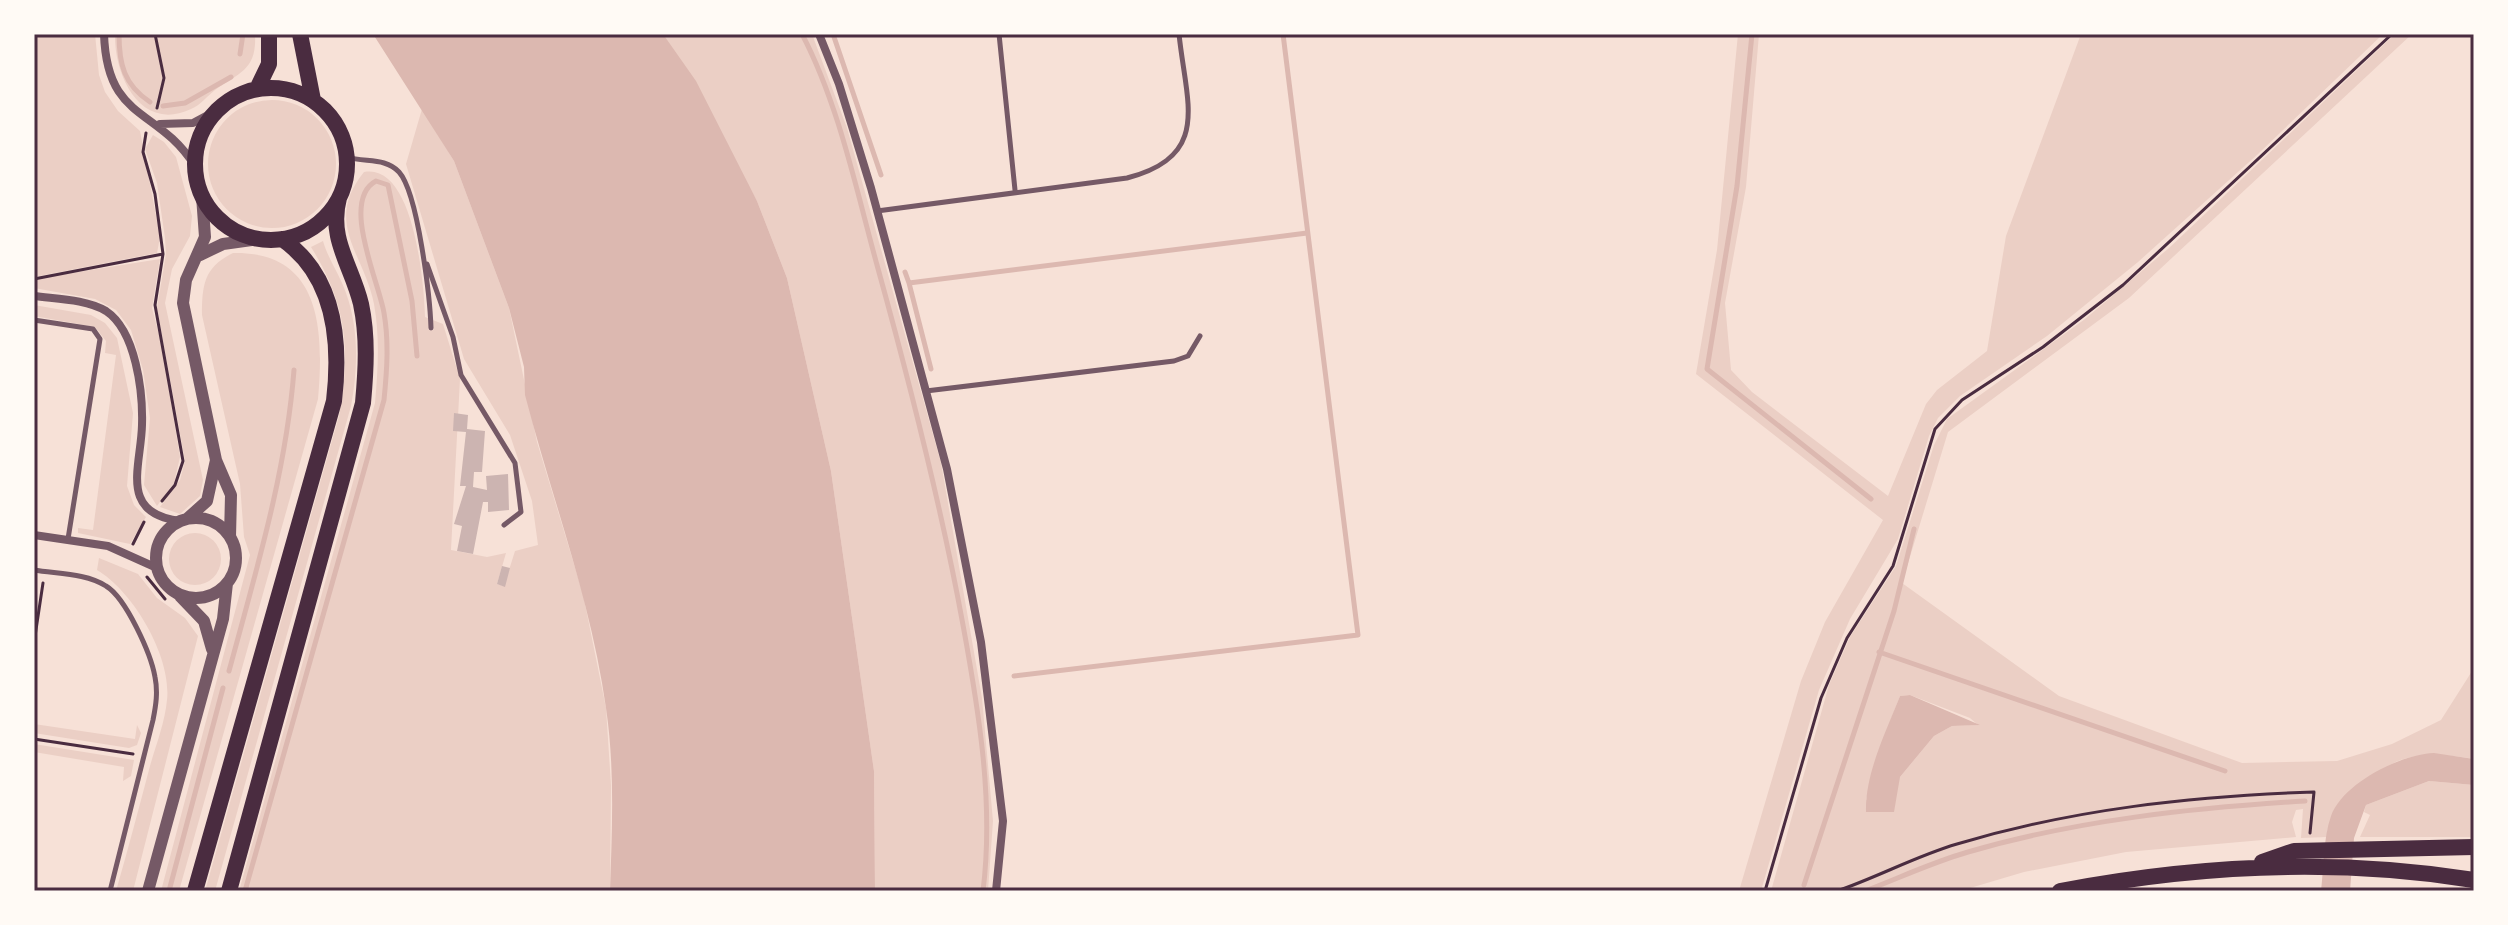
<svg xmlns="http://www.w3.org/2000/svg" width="2508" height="925" viewBox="0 0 2508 925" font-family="Signika,sans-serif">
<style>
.green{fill:#ebcfc5;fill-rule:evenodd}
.water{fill:#dcb8b0}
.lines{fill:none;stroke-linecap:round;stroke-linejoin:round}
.stream{stroke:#dcb8b0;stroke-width:5}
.building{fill:#ccb4b1}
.path{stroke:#4a2c40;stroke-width:3}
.service{stroke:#755966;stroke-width:5}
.minor{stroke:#755966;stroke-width:8}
.tertiary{stroke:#755966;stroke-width:12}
.primary{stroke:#4a2c40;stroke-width:16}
.trunk{stroke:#4a2c40;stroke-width:16}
.neatline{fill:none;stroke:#4a2c40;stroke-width:3}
</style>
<rect width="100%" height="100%" fill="#f7e1d7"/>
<path class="green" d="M34 34H95L99 75 105 92 118 111 140 131 160 237 157 253 34 277Z
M115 34H255C257 70 240 72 215 90 207 96 201 105 191 109 140 133 114 75 115 34Z
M663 34H812L847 128 941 463 982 698 993 821 988 891H875L874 771 831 471 787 278 757 201Z
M1738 34H1759L1746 187 1725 303 1731 370 1752 392 1888 496 1926 404 1937 390 1987 351 2006 236 2081 34H2383L2258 154 2138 262 2047 336 1960 396 1938 418 1929 436 1898 539 1850 619 1819 690 1761 891H1739L1801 681 1825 622 1883 520 1696 374 1717 250Z
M2395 34H2412L2129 298 1948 432 1902 583 2059 696 2242 763 2337 761 2392 744 2441 720 2474 668V759C2388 745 2380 769 2328 828L2327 837 2301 838 2303 809 2296 810 2292 822 2296 837 2126 852 2024 872 1960 891H1771L1829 685 1850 637 1896 566 1934 445 1947 419 2085 319 2169 248ZM1910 695 1970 718 1978 725 1952 726 1934 736 1900 777 1866 800 1878 753 1900 696Z
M208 164a64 64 0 1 1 128 0a64 64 0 1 1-128 0Z
M422 109 454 161 509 308 537 442 583 594 606 708 611 785 610 891H239L375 403C378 369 380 337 374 304 364 253 323 223 364 172 414 163 424 282 425 317L443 324 460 379 451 550 487 557 506 553 497 584 504 586 515 551 538 545 532 501 510 435 464 359 406 164Z
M153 135 164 142 176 157 192 216 190 236 172 269 165 303 203 480 200 496 180 514 160 507 180 480 185 461 157 308 166 254 165 238 157 183 145 149Z
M323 241C328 259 340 275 346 293 359 329 358 369 351 406L215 891H205L339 416C351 349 347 305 311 247Z
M233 253C322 251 324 331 318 399L179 891H161L250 555 244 537 240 484 202 315C202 285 204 267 233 253Z
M160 259 152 308 162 346 180 457 174 483 157 506 144 485 150 418 143 370 131 330 116 310 95 299 34 288V279Z
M34 305 91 315 105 323 117 338 133 413 127 486 134 505 146 517 130 544 78 533V528L93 530 116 355 105 353 106 341 95 327 34 316Z
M169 559a26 26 0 1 1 52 0a26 26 0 1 1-52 0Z
M99 558 138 574 157 598 185 618 198 636 133 891H116C128 849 139 808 150 766 156 745 165 722 167 700 172 657 133 591 97 570Z
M34 724 135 739 137 725 141 733 137 745 129 748 34 733Z
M34 744 134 760 131 776 123 781 124 767 34 752Z
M2429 781 2474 785V837H2360L2370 815 2364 812 2366 805Z"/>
<path class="water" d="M373 34H663L696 81 757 201 787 278 831 471 874 771 875 891H610C612 831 615 768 606 708 591 600 552 499 525 395L524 367 509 308 454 161Z
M1910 695 1980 725 1952 726 1934 736 1900 777 1894 812H1866C1865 773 1886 732 1900 696Z
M2434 753 2474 759V785L2429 781 2366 805 2354 838 2350 891H2321C2324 867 2323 839 2331 816 2343 783 2401 754 2434 753Z"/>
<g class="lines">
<path class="stream" d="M119 34C119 64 124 85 150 102
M802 34C839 105 856 189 877 265 910 384 941 504 963 625 979 712 994 803 983 891
M833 34 881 175
M1752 34 1737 186 1707 369 1871 499
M240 54 243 34
M163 106 185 103 231 77
M905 272 909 283
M931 369 909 283 1307 233
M1879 652 2225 771
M229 671C256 571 286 473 294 370
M1014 676 1358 635 1283 34
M1804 885 1894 611 1914 529
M169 891 223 688
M245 891 384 400C387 370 389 342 384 313 379 282 340 200 376 181L388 185 412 301 417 356
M1865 891C1899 878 1933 862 1968 852 2077 820 2192 808 2305 801"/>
</g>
<path class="building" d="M454 413 468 415 467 429 485 431 482 472H474L473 487 487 490 486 476 508 474 509 510 488 512V502H483L473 554 457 551 462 526 454 524 466 486H460L466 432 453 431Z
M502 566 510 568 505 587 497 584Z"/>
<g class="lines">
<path class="path" d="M155 34 164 78 157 108
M146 133 143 152 155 194 163 254 155 305 183 461 175 485 162 501
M34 279 163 254
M133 544 144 522
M147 577 165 599
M34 643 43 583
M34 739 133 754
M1765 891 1821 698 1847 638 1893 566 1935 429 1962 400 2043 347 2123 285 2392 34
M1837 891C1878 877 1916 856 1957 844 2074 809 2193 796 2314 792L2310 833"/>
<path class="service" d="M999 34 1015 190
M347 157C365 163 385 157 399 172 418 193 430 298 431 328
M877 211 1127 178C1212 156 1186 103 1179 34
M427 264 453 337 461 375 515 463 521 512 504 525
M34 320 93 329 100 339 68 539
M926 391 1174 361 1188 356 1200 336
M34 570C57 574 86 573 106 586 126 598 151 654 155 677 158 692 156 705 153 720L110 891"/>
<path class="minor" d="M104 34C107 122 157 106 195 166
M819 34 839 84 871 188 947 469 981 642 1003 821 996 891
M160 124 193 123 219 109
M34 296C56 299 86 299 106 311 136 331 143 392 142 425 141 467 118 514 181 521
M34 535 108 546 157 568"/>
<path class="tertiary" d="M202 196 205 237 186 280 183 303 216 460 231 495 230 537
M200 255 223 244 260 239
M188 518 207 501 216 460
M156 558a40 40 0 1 1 80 0a40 40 0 1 1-80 0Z
M180 596 204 621 212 649
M148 891 223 619 227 583"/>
<path class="primary" d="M300 34 313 100
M195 164a76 76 0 1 1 152 0a76 76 0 1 1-152 0Z
M257 89 269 64V34
M195 891 334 401C341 342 336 276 282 239
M229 891 363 403C366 370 368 337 361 304 352 266 328 239 339 198"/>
<path class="trunk" d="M2262 862 2294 851 2474 847
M2060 891C2196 865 2337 858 2474 880"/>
</g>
<rect width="2508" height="925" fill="none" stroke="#fffaf5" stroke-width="72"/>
<rect x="36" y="36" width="2436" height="853" class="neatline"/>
</svg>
